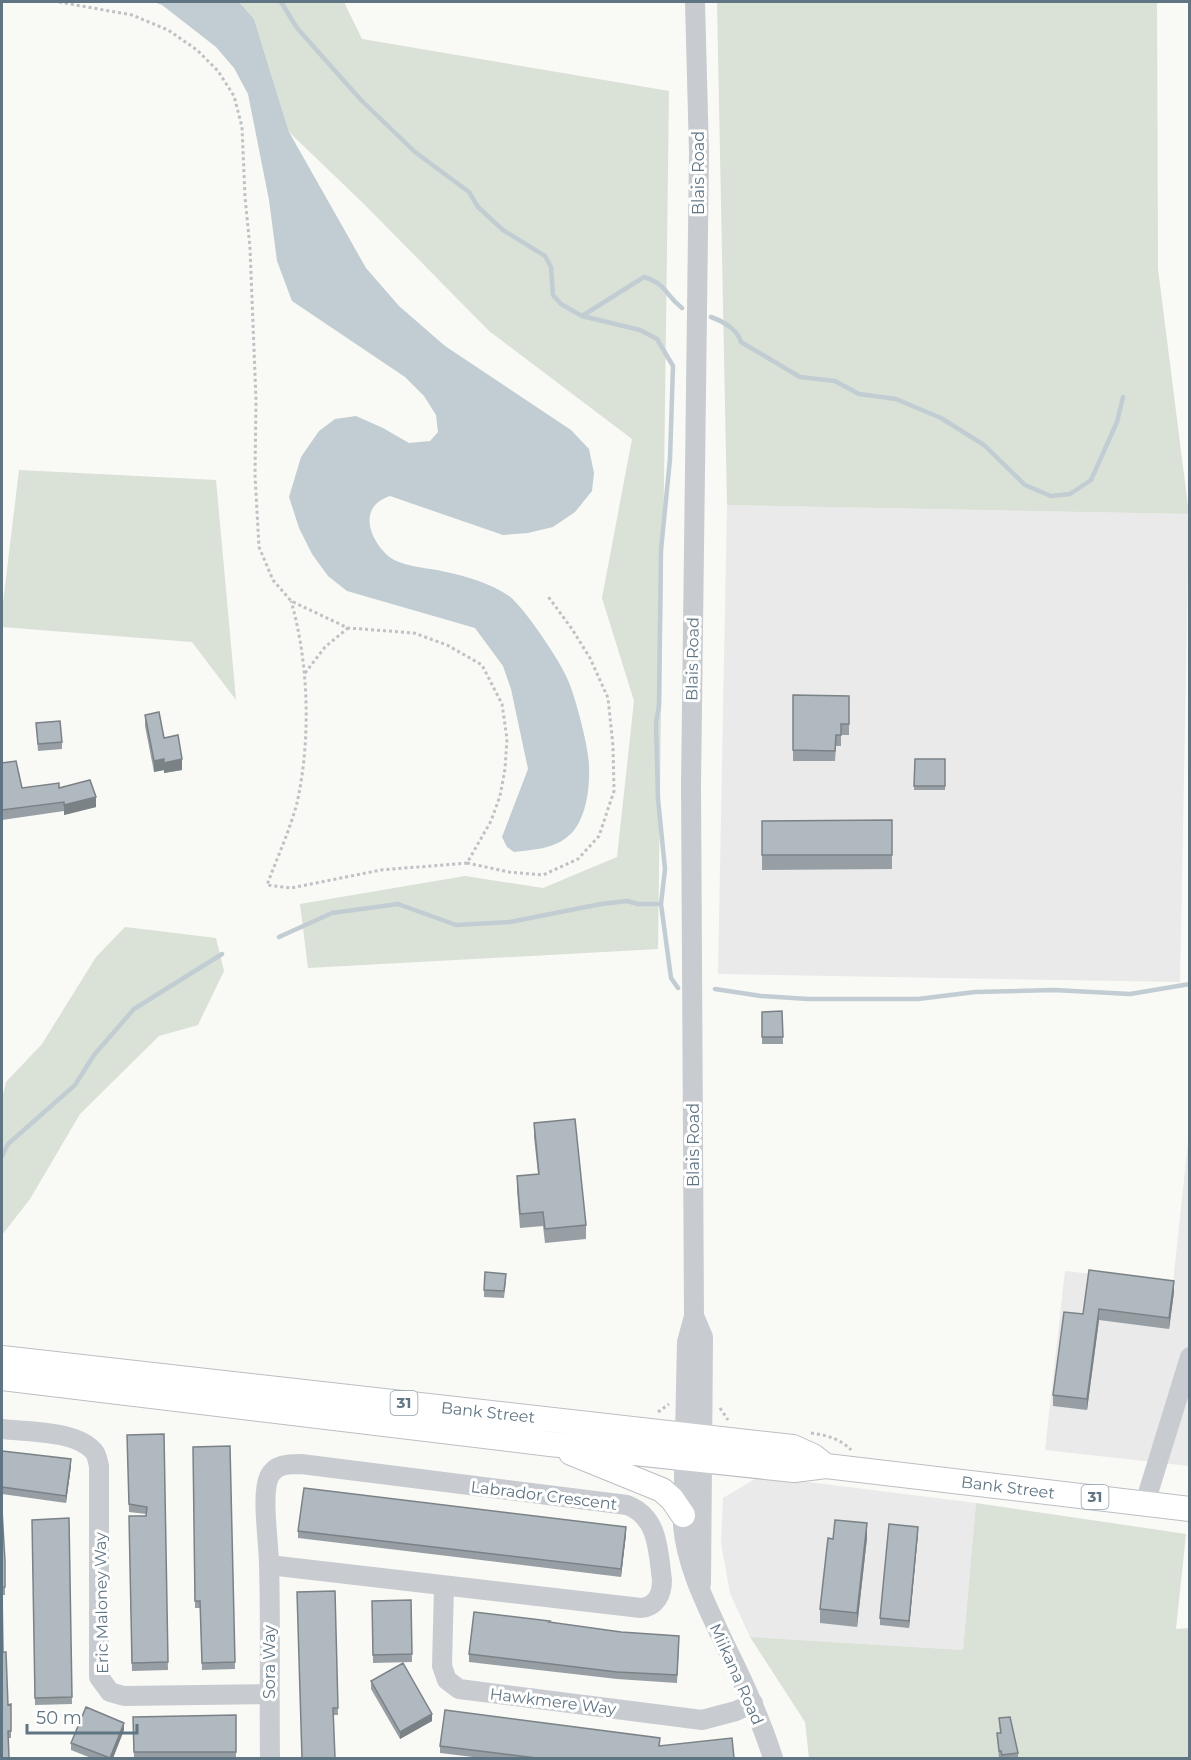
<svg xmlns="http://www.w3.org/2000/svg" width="1191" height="1760" viewBox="0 0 1191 1760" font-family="Montserrat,sans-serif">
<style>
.built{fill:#e9eae9}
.green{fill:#dae1d6}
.water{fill:#c1cdd2}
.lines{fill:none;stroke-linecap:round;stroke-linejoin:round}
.stream{stroke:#c1cdd2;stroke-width:4.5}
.major-casing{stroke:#bbbfc3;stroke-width:26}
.path{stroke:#bfc2c4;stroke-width:3;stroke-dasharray:3 3;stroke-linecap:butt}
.minor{stroke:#c8ccd0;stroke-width:20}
.major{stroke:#fff;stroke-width:24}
.wall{fill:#979fa5}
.shaded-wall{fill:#7b8286}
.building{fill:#b0b9c0;stroke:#7b8286;stroke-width:1.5}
.labels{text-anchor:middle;stroke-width:6;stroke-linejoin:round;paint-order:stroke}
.shield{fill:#fff;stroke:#909ea9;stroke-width:1.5}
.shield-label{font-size:15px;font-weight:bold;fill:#607584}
.street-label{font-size:16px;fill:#607584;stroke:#fff}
</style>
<rect width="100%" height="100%" fill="#f9f9f6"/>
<path class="built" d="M727 505 1189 514 1180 982 718 974Z
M1189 1133V1466L1045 1450 1065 1271 1173 1283Z
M760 1476 976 1503 963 1650 750 1637 730 1593 721 1543 723 1498Z"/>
<path class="green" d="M239 2H344L362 39 669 91 658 949 308 968 300 904 465 876 543 888 617 857 634 701 602 598 632 439 489 331 364 204 289 132 254 19Z
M717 2H1157L1158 269 1189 514 727 505Z
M19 470 216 480 236 700 192 642 2 627V611Z
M125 927 216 938 224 971 198 1025 159 1036 80 1114 30 1199 2 1235V1099L6 1082 42 1044 96 957Z
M976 1503 1186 1534 1176 1629 1189 1628V1758H809L805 1722 750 1637 963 1650Z"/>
<path class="water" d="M154 2H239L254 19 289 132 366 268 399 306 445 346 571 430 589 449 594 473 592 491 575 512 553 527 528 533 503 535 390 496C360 506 367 534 385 553 399 568 428 567 446 572 466 576 492 584 509 596 524 607 560 661 567 678 575 695 589 748 589 766 590 789 586 824 566 838 552 849 531 850 514 852L507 847 502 837 528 769 511 689 503 666 475 628 347 591 328 576 312 554 299 528 289 497 301 457 319 431 335 419 356 416 383 428 409 443 430 441 438 432 436 415 424 396 405 377 292 301 277 261 269 200 248 94 234 68 216 47 162 5Z"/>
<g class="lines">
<path class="stream" d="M281 2 297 28 361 100 415 152 469 192 478 207 503 230 545 256 551 267 553 295 561 304 582 316 640 330 657 339 673 366 670 459 661 550 659 705 656 723 658 799 665 869 661 904 671 978 678 988
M582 316 644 277C668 285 664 294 682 308
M711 317C723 321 738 330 741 342L800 377 835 381 859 394 896 399 941 418 984 445 1025 485 1051 496 1070 494 1091 480 1117 422 1123 397
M279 937 332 913 398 904 456 925 510 922 601 904 627 901 638 904H661
M715 989 761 996 808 999H918L975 992 1054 990 1130 994 1190 984
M2 1156 8 1144 75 1085 94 1055 134 1009 222 954"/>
<g class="major-casing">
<path id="major" d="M2 1358 793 1447 813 1456 826 1466
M2 1378 550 1444 794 1470 826 1466 1190 1509
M571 1453 662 1490 672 1499 683 1515"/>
</g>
<path class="path" d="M59 2 132 15 168 30 197 50 218 71 234 96 242 127 245 197 250 248 256 400 255 475 259 547 273 580 291 601 348 628 414 633 447 645 482 665 502 704 507 739 505 769 500 796 491 821 467 863 381 870 291 888 267 885C277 858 290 830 297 803 311 740 309 663 291 601
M305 673 325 647 348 628
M467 863 509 872 543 875 578 859 599 836 614 791 613 746 608 698 590 658 572 629 547 595
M720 1408 728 1420
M658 1412 669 1404
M811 1433C826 1435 841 1439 851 1450"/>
<path class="minor" d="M695 2 699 153 691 786 694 1316 687 1342 683 1526C687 1569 708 1608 726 1647 744 1683 761 1720 773 1758
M694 1316 703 1337 701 1584
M2 1429C27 1432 79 1430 95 1453 97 1456 98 1462 99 1466V1677L110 1692 124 1696 269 1694
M1145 1503 1190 1357
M269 1565 641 1608C656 1607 662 1594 662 1580 658 1551 659 1517 627 1505L301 1464C288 1464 275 1464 269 1477 261 1495 269 1543 269 1565 271 1629 269 1694 270 1758
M444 1586 442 1666 447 1680 459 1689 702 1720 736 1711 753 1703"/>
<use href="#major" class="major"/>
</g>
<path class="wall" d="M793 695 849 696V735H841V746H836L835 761H793Z
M145 715 164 738 182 770 164 773V770L154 772 145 726Z
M36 723 62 742V749L38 751Z
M915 759H945V790H914Z
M2 763 22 788H59L96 807 64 815V811L2 820Z
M892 820V869L762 870V821Z
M782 1011 783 1044H762V1012Z
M534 1123 586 1225V1239L545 1243 543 1226 520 1228 517 1190V1176L538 1174 534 1137Z
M1089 1270 1174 1292 1169 1329 1099 1320 1087 1410 1053 1406V1395L1083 1314Z
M506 1281 504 1298 484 1297V1290Z
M164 1434 168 1670 132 1671 129 1516H146V1514L129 1512 127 1435Z
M230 1446 235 1669 202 1670 200 1608H195L193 1447Z
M2 1451 71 1466 66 1503 2 1494Z
M2 1510 5 1561V1595H3V1652L8 1705 11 1704V1738H9L2 1758Z
M69 1518 72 1704 35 1705 32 1520Z
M298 1531 626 1534 621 1577 298 1538Z
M918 1534 909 1628 880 1625V1618Z
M867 1538 857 1627 820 1623V1609L833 1539Z
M335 1591 338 1715H334L302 1758Z
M411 1600 412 1662 373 1663 372 1601Z
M679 1643 677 1683 617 1679 469 1662V1654Z
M371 1681 432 1721 400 1739 371 1689Z
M236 1715V1758H134L133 1717Z
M999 1718 1018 1753V1758H999L997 1733H1000Z
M124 1730 113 1758H91L71 1750V1743Z
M440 1746H660L734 1758H481L440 1753Z"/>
<path class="shaded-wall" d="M164 759V770L154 772V761Z
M182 759V770L164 773V763Z
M96 797V807L64 815V805Z
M1174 1281V1292L1169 1329V1318Z
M1099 1309V1320L1087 1410V1399Z
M71 1459V1466L66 1503V1496Z
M867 1523V1538L857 1627V1613Z
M626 1527V1534L621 1577V1569Z
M918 1527V1534L909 1628V1621Z
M432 1714V1721L400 1739V1732Z
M124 1723V1730L113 1758H110Z"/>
<path class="building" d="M793 695 849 696V724H841V735H836L835 751 793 750Z
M159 712 164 738 178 735 182 759 164 763V759L154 761 145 715Z
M60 721 62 742 38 744 36 723Z
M915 759H945V786H914Z
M16 761 22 788 59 783V788L90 780 96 797 64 805V802L2 810V763Z
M892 820V855H762V821Z
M782 1011 783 1037H762V1012Z
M575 1119 586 1225 545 1229 543 1212 520 1214 517 1176 539 1174 534 1123Z
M1089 1270 1174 1281 1169 1318 1099 1309 1087 1399 1053 1395 1064 1312 1083 1314Z
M485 1272 506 1274 504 1291 484 1290Z
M164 1434 168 1662 132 1663 129 1516H146L147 1507 129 1504 127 1435Z
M230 1446 235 1662 202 1663 200 1601H195L193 1447Z
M2 1451 71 1459 66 1496 2 1487Z
M304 1488 626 1527 621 1569 298 1531Z
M2 1510 5 1561V1587L2 1588 3 1652H6L8 1705 11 1704V1731H8L9 1758H2Z
M69 1518 72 1697 35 1698 32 1520Z
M835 1520 867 1523 857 1613 820 1609 828 1538 833 1539Z
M889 1524 918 1527 909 1621 880 1618Z
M335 1591 338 1708H333L335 1758H302L297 1592Z
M411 1600 412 1654 373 1655 372 1601Z
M474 1612 550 1621 549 1622 621 1632 679 1636 677 1675 617 1672 469 1654Z
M403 1663 432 1714 400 1732 371 1681Z
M86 1707 124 1723 110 1758 71 1743Z
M445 1710 660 1738 659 1746 732 1738 734 1758H537L440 1746Z
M236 1715V1752H134L133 1717Z
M1010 1717 1018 1753 1002 1755 1001 1751H999L997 1733H1001L999 1718Z"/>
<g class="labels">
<g class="shield">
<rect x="390.5" y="1391" width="27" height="24" rx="4.5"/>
<rect x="1081.5" y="1485" width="27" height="24" rx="4.5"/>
</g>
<g class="shield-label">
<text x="404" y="1408">31</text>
<text x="1095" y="1502">31</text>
</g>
<g class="street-label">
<text transform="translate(698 173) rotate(-90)" y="6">Blais Road</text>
<text transform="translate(692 659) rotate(-89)" y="6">Blais Road</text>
<text transform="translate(693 1145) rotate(-90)" y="6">Blais Road</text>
<text transform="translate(488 1412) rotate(6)" y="6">Bank Street</text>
<text transform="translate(1008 1487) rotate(7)" y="6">Bank Street</text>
<text transform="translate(544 1495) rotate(7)" y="6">Labrador Crescent</text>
<text transform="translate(101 1603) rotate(-91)" y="6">Eric Maloney Way</text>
<text transform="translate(269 1662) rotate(-90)" y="6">Sora Way</text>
<text transform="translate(737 1674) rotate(66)" y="6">Miikana Road</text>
<text transform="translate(553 1701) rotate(7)" y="6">Hawkmere Way</text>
</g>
</g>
<rect width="1191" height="1760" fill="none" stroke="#607584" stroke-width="6"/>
<path d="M27 1724v9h110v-9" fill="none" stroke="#607584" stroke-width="3"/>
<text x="36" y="1724" font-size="18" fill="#607584" stroke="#ffffff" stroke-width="4.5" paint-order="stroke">50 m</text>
</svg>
